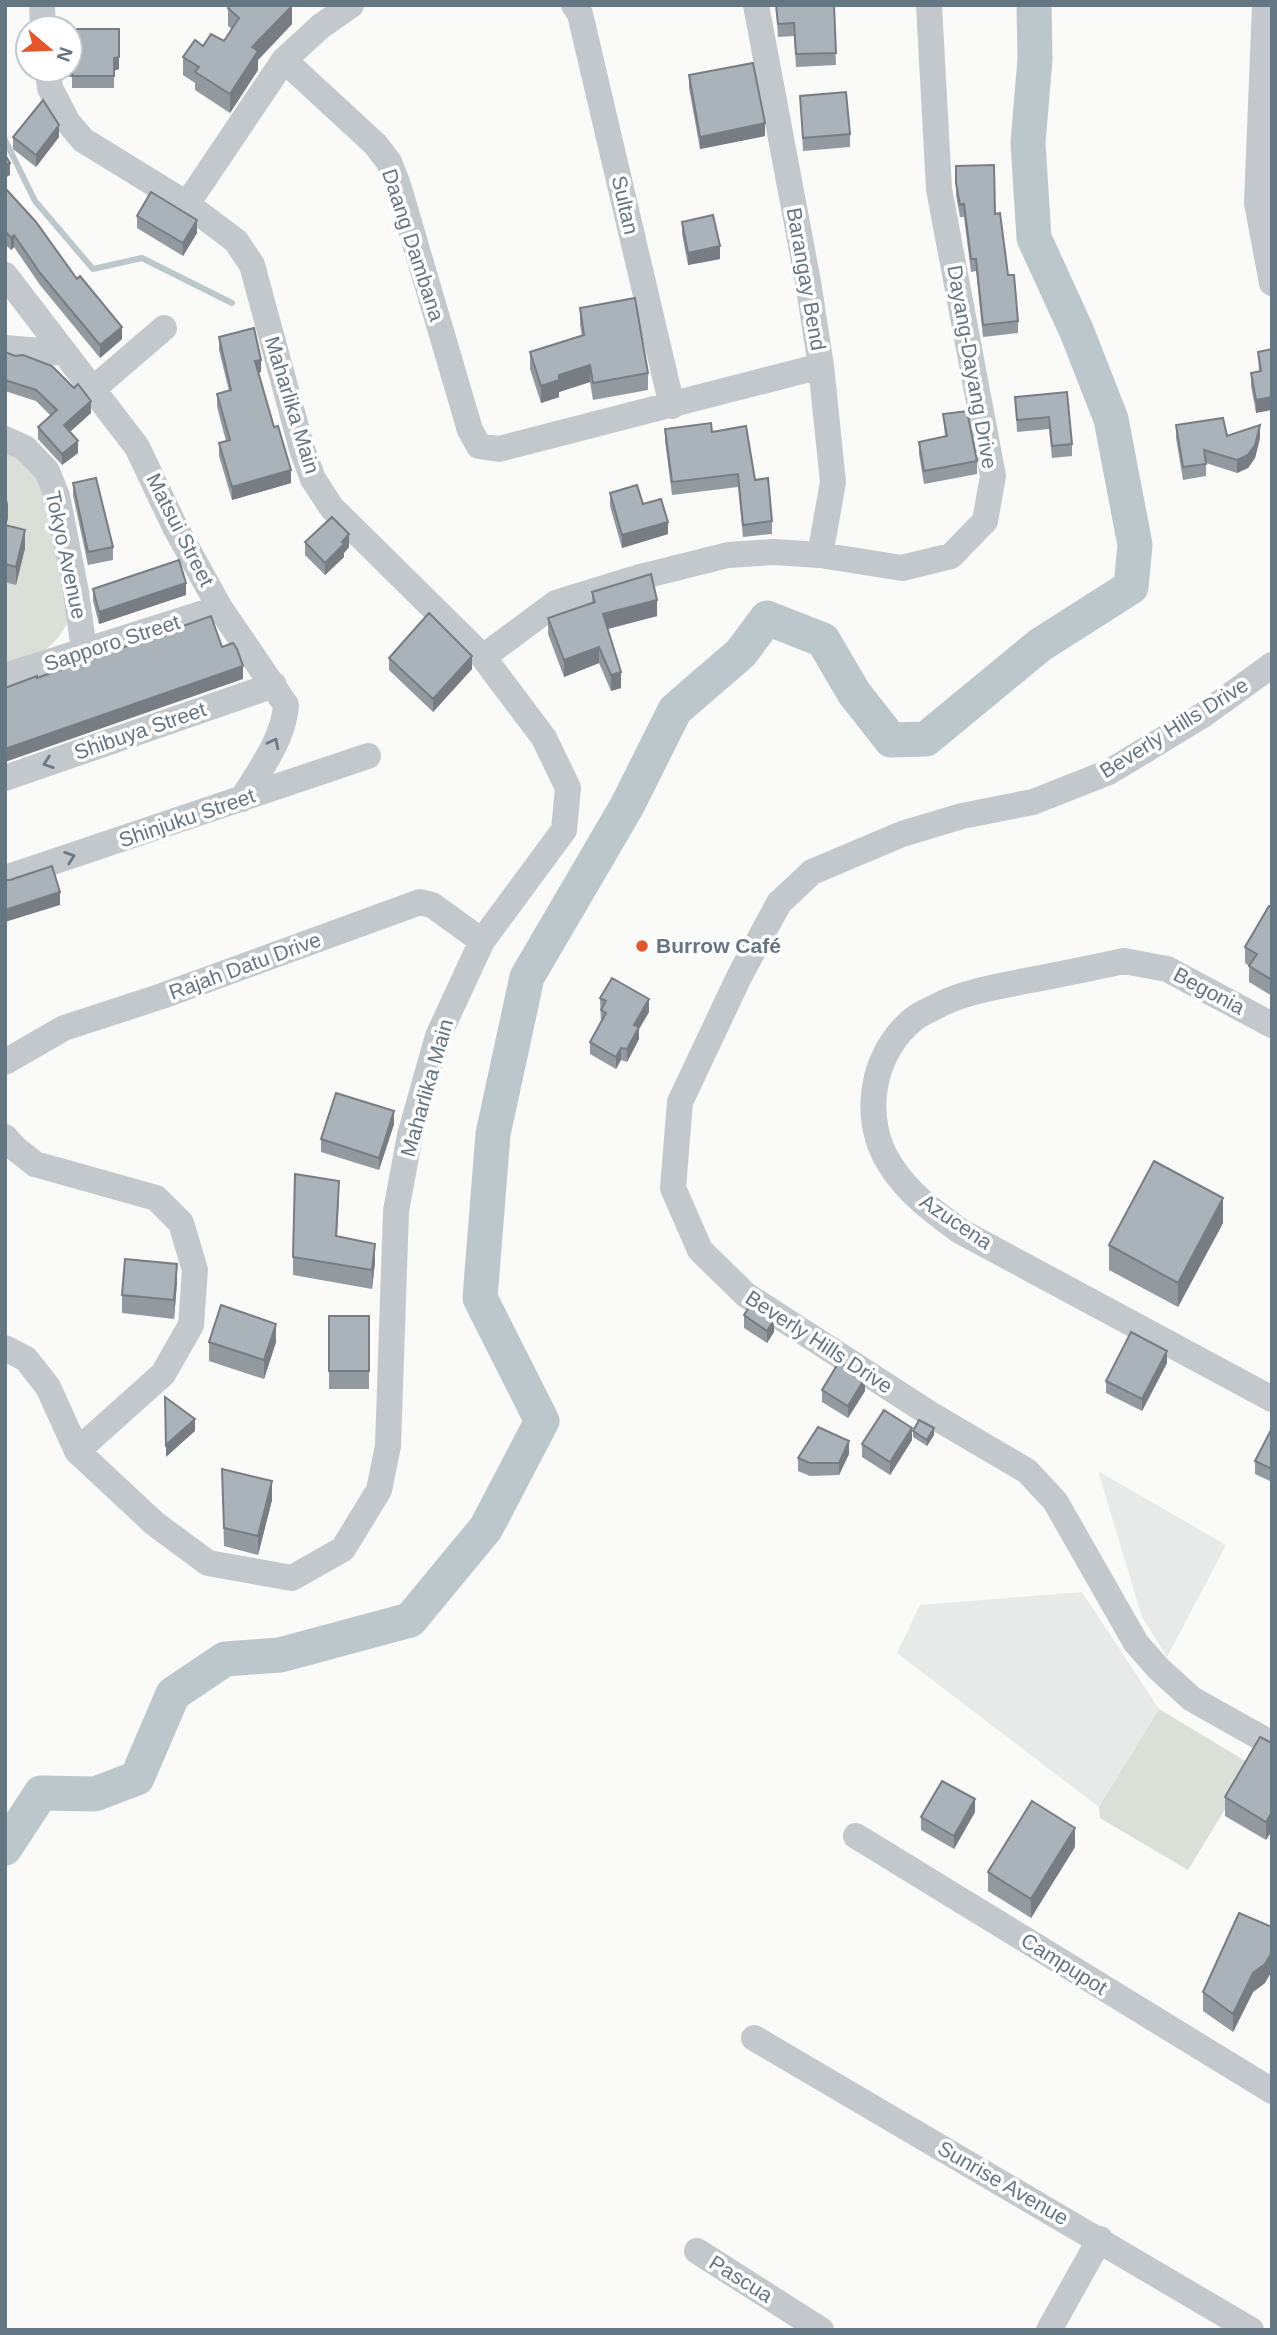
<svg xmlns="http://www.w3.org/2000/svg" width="1277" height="2335" viewBox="0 0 1277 2335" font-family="Helvetica,sans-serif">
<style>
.built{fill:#e8e9e9}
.green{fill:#dadfd7}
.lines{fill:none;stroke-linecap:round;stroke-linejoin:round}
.stream{stroke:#bbc7cb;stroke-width:6}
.river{stroke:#bbc7cb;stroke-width:35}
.minor{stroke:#c3c8cc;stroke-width:26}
.wall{fill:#929a9f}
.shaded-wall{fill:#777d82}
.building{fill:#aab3b9;stroke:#777d82;stroke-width:2}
.oneway{stroke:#6a7a87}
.poi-dot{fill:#e4572e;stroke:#fff;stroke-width:2.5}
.labels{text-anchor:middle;stroke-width:7;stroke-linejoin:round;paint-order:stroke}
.street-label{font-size:21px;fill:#657683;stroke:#fff}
.poi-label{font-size:21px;font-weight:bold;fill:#657683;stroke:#fff;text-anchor:start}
</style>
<rect width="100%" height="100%" fill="#fafaf8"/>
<path class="built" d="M1098 1471 1226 1545 1167 1657 1142 1617Z
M1082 1592 1159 1709 1099 1807 897 1653 920 1605Z"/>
<path class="green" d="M5 451 19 456 49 493 71 615C55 651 40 655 5 664Z
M1159 1709 1252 1765 1188 1870 1100 1818 1099 1807Z"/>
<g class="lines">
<path class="stream" d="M5 140 35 201 93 269 142 258 232 303"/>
<path class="river" d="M5 1848 41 1793 95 1794 137 1778 173 1694 225 1659 280 1655 410 1620 486 1528 542 1421 480 1298 493 1134 527 977 627 806 675 710 741 653 767 618 823 640 854 693 891 740 926 739 1040 645 1131 587 1135 545 1111 419 1077 332 1034 238 1028 143 1035 59 1034 5"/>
<path class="minor" d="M42 5 43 28
M574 5 580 14 672 406
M756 5 808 282 821 366 833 482 820 555
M1265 5 1257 203 1272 283
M284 60 375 144 389 162 398 185 470 430 479 446 499 449 821 366
M187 204 284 60 321 26 351 5
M5 275 137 447 175 527 220 608 286 705C284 739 259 771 242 799
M5 348 65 353
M93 389 164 328
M5 439 25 448 47 471 57 496 76 592 84 650
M483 657 556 603 640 577 728 555 774 552 820 555 902 568 951 556 985 521 993 476 939 189 929 5
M1272 665 1203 715 1109 772 1033 802 962 816 902 834 812 872 779 903 740 975 680 1102 673 1188 700 1250 746 1295 930 1414 1027 1471 1055 1501 1136 1643 1159 1669 1192 1699 1272 1744
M5 676 220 608
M5 778 274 685
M5 878 368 756
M1272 1025 1167 969 1124 961C1091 968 1058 975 1025 981 997 987 969 991 943 1003 934 1008 923 1012 915 1018 871 1052 860 1120 891 1166 909 1194 934 1212 960 1231L1272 1399
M5 1062 64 1028 162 996 420 902 432 905 482 941
M5 1137 16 1149 35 1164 156 1198 181 1223 195 1270 191 1325 163 1374 77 1451
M5 1348 26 1359 48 1387 77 1451 154 1523 208 1563 292 1578 343 1549 379 1490 388 1446 396 1211 410 1135 438 1036 482 941 564 830 568 788 544 738 483 657 332 508 313 479 302 449 252 265 236 241 187 204 83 140 67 121 50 88 48 70
M856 1836 1272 2091
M754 2038 1251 2330
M697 2251 821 2330
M1049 2330 1100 2239"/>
</g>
<path class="wall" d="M776 5H834L836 65 796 67 794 36 778 37Z
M228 8 292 24 258 60V70L230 113 195 90V83L183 75V57L203 46 224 41 232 29 228 26Z
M70 29 119 69 114 70V88H72V77H65L63 70H70Z
M689 75 765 136 700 149 689 88Z
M800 96 850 134V147L803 151Z
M13 137H59L36 167 13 149Z
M956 166 995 214 1018 321V333L983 337 976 271 971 272 964 217H960L956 195Z
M5 188 77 279 122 339 100 358 40 285 14 247 11 250 5 244Z
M137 216 197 233 183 256 137 228Z
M682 222 720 259 688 265 682 234Z
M580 308 648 373V390L593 400 590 382 559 392V397L541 403 530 369V352L582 336 580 325Z
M219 337 261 372 258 373 291 483 232 500 219 456V443L226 441 217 407V394L229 391 219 350Z
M1272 349 1256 413 1251 386V373L1259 371 1258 352Z
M5 352 91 413 70 432 78 453 62 465 38 439V427L51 416 36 401 5 391Z
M1067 392 1072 444V456L1052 458 1049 429 1017 432 1015 397Z
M943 414 977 461V474L924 484 919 454V442L945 437Z
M1176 425 1227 436 1260 438 1255 458 1248 468 1237 473 1206 463V476L1183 480 1176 438Z
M665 429 712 432 755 480 772 521V534L743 537 738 487 672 495 665 441Z
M73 483 113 547V560L88 565 73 495Z
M610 493 643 504 668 534 622 548 610 506Z
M5 499 8 518 6 526 25 548 16 585 5 582Z
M305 542 349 547 344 553V557L325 575 305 555Z
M93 589 186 595 99 624 93 601Z
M592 592 657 616 608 629 621 688 611 691 599 663 564 677 548 634V618L592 603Z
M389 658 472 669 433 712 389 670Z
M1272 908V996L1249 982V966L1245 963V947Z
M600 998 649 1012 639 1029V1039L627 1062 621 1060 616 1069 590 1054V1042L601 1022Z
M394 1124 379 1170 321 1152V1139Z
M339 1200 337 1237 375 1262 372 1289 293 1275V1257Z
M1223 1223 1178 1307 1109 1270V1245Z
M177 1282 174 1319 122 1313V1295Z
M744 1315 774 1332 767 1343 744 1328Z
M329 1316H369V1389H329Z
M209 1342H276L264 1379 209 1361Z
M1167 1363 1142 1411 1106 1393V1381Z
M822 1390 865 1391 848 1418 822 1402Z
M1272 1428V1482L1255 1474V1461Z
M913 1431 934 1435 927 1446 913 1437Z
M912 1440 890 1475 862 1457V1444Z
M849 1454 839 1475 810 1476 798 1471V1458Z
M222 1469 272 1500 258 1555 224 1546Z
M1272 1743 1266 1840 1225 1816V1797Z
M975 1812 954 1849 921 1830V1817Z
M1075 1847 1031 1918 988 1891V1872Z
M1265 1983 1253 1992 1233 2032 1203 2011V1992Z"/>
<path class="shaded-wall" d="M292 6V24L258 60V70L230 113V94L252 47Z
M119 41V69L114 71V58Z
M765 123V136L700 149V137Z
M59 125V137L36 167V155Z
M10 163V175L5 178V165Z
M197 220V233L183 256V243Z
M14 235V247L11 250V238Z
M720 246V259L688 265V253Z
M122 327V339L100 358V345Z
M261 360V372L255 374V361Z
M590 365V382L559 392V397L541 403V386L559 375Z
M1272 397V410L1256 413V400Z
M91 401V413L64 437V425Z
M1260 425V438L1255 458 1248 468 1237 473V460Z
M78 441V453L62 465V454Z
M291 470V483L232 500V487Z
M8 500V518L5 529V512Z
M668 522V534L622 548V535Z
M25 530V548L16 585V567Z
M349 534V547L344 553V557L325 575V563Z
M186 583V595L99 624V612Z
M657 600V616L603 630V614Z
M599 647V663L564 677V660Z
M472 656V669L433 712V699Z
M243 666V679L5 762V749Z
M621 672V688L611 691V675Z
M60 892V905L5 922V910Z
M649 999V1012L639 1029V1039L627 1062V1049L634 1025Z
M621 1048V1060L616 1069V1057Z
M394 1111V1124L379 1170V1158Z
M1223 1198V1223L1178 1307V1283Z
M375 1244V1262L372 1289V1270Z
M177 1264V1282L174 1319V1300Z
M774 1320V1332L767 1343V1331Z
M276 1324V1342L264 1379V1360Z
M1167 1351V1363L1142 1411V1399Z
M865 1378V1391L848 1418V1406Z
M195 1419V1431L166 1457V1445Z
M912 1428V1440L890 1475V1462Z
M934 1428V1435L927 1446V1440Z
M849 1441V1454L839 1475V1463Z
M272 1481V1500L258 1555V1536Z
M975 1799V1812L954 1849V1836Z
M1272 1812V1831L1266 1840V1822Z
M1075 1828V1847L1031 1918V1899Z
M1272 1952V1971L1265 1983 1253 1992 1233 2032V2014L1253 1973Z"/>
<path class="building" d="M230 5 292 6 252 47 258 51 230 94 195 72 199 67 183 57 195 40 203 46 211 34 224 41 239 18 228 8Z
M776 5H834L836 53 796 54 794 23 778 24Z
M70 29H119V57L114 58V76H72L73 64H70Z
M753 63 765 123 700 137 689 75Z
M846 92 850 134 803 138 800 96Z
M43 100 59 125 36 155 13 137Z
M5 155 10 163 5 165Z
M994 165 995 214 1000 213 1008 275H1014L1018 321 983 325 976 259H971L964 204 960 205 956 183V166Z
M5 188 36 222 77 279 80 276 122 327 100 345 40 273 14 235 11 238 5 231Z
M151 192 197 220 183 243 137 216Z
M713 215 720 246 688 253 682 222Z
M635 298 648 373 593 383 590 365 559 375V380L541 386 530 352 584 335 580 308Z
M254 328 261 360 255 361 274 427 278 426 291 470 232 487 219 443 230 440 217 394 231 390 219 337Z
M1272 349V397L1256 400 1251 373 1261 371 1258 352Z
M5 352 15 356 23 355 52 366 74 388 78 384 91 401 64 425 78 441 62 454 38 427 57 410 36 390 5 380Z
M1067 392 1072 444 1052 446 1049 417 1017 420 1015 397Z
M967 411 977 461 924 471 919 442 947 436 943 414Z
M1223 418 1227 436 1260 425 1255 445 1248 455 1237 460 1204 450 1206 464 1183 467 1176 425Z
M711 423 712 432 746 426 755 480 768 478 772 521 743 525 738 474 672 482 665 429Z
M96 478 113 547 88 552 73 483Z
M637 485 643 504 661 499 668 522 622 535 610 493Z
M332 517 349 534 342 542 344 544 325 563 305 542Z
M5 525 25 530 16 567 5 564Z
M179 560 186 583 99 612 93 589Z
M651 574 657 600 603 614 621 672 611 675 599 647 564 660 548 618 595 602 592 592Z
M429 613 472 656 433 699 389 658Z
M211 616 222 647 233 643 237 649 243 666 5 749V688L37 676V678Z
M52 866 60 892 5 910V880H10Z
M1269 906 1272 908V980L1249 966 1257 954 1245 947Z
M612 978 649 999 634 1025 639 1027 627 1049 621 1048 616 1057 590 1042 606 1013 601 1010 606 1001 600 998Z
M336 1093 394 1111 379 1158 321 1139Z
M1154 1161 1223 1198 1178 1283 1109 1245Z
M295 1174 339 1181 336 1236 375 1244 372 1270 293 1257Z
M125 1259 177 1264 174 1300 122 1295Z
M751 1304 774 1320 767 1331 744 1315Z
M221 1305 276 1324 264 1360 209 1342Z
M329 1316H369V1371H329Z
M1131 1332 1167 1351 1142 1399 1106 1381Z
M839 1362 865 1378 848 1406 822 1390Z
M165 1397 195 1419 166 1445Z
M884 1410 912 1428 890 1462 862 1444Z
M919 1420 934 1428 927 1440 913 1431Z
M818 1427 849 1441 839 1463H810L798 1458Z
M1272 1428V1469L1255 1461Z
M222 1469 272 1481 258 1536 224 1528Z
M1260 1737 1272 1743V1812L1266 1822 1225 1797Z
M942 1781 975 1799 954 1836 921 1817Z
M1032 1801 1075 1828 1031 1899 988 1872Z
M1239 1913 1272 1927V1952L1265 1964 1253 1973 1233 2014 1203 1992Z"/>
<defs><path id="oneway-chevron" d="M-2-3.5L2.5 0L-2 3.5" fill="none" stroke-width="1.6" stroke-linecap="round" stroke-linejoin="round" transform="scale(1.75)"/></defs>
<g class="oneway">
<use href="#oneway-chevron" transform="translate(274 743) rotate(-63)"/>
<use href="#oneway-chevron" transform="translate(48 763) rotate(161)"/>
<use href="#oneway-chevron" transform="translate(70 857) rotate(-19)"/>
</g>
<circle class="poi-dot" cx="642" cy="946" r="7"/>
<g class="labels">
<g class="street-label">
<text transform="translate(625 205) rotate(77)" y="7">Sultan</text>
<text transform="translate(413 245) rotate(72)" y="7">Daang Dambana</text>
<text transform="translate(806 279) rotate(80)" y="7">Barangay Bend</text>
<text transform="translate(972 367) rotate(80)" y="7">Dayang-Dayang Drive</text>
<text transform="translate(292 405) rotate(73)" y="7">Maharlika Main</text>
<text transform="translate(180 530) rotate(63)" y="7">Matsui Street</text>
<text transform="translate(66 555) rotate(78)" y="7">Tokyo Avenue</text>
<text transform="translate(112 643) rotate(-18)" y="7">Sapporo Street</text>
<text transform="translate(1174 728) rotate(-32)" y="7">Beverly Hills Drive</text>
<text transform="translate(140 731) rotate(-19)" y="7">Shibuya Street</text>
<text transform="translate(187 818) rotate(-19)" y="7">Shinjuku Street</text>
<text transform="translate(245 966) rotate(-20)" y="7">Rajah Datu Drive</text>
<text transform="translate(1209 991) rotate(28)" y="7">Begonia</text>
<text transform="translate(427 1088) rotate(-74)" y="7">Maharlika Main</text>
<text transform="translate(956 1222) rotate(34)" y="7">Azucena</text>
<text transform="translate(819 1342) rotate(33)" y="7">Beverly Hills Drive</text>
<text transform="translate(1064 1964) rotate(32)" y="7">Campupot</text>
<text transform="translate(1003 2183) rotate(30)" y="7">Sunrise Avenue</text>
<text transform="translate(741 2279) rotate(32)" y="7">Pascua</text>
</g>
<g class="poi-label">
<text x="656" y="953">Burrow Café</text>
</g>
</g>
<rect width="1277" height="2335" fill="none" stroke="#657683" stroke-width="14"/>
<g transform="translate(49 49) rotate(109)"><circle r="33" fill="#ffffff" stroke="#c1c8cd" stroke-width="2"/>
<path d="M0-5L12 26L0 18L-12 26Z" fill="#e4572e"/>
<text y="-10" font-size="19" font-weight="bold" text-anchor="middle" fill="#657683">N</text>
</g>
</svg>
